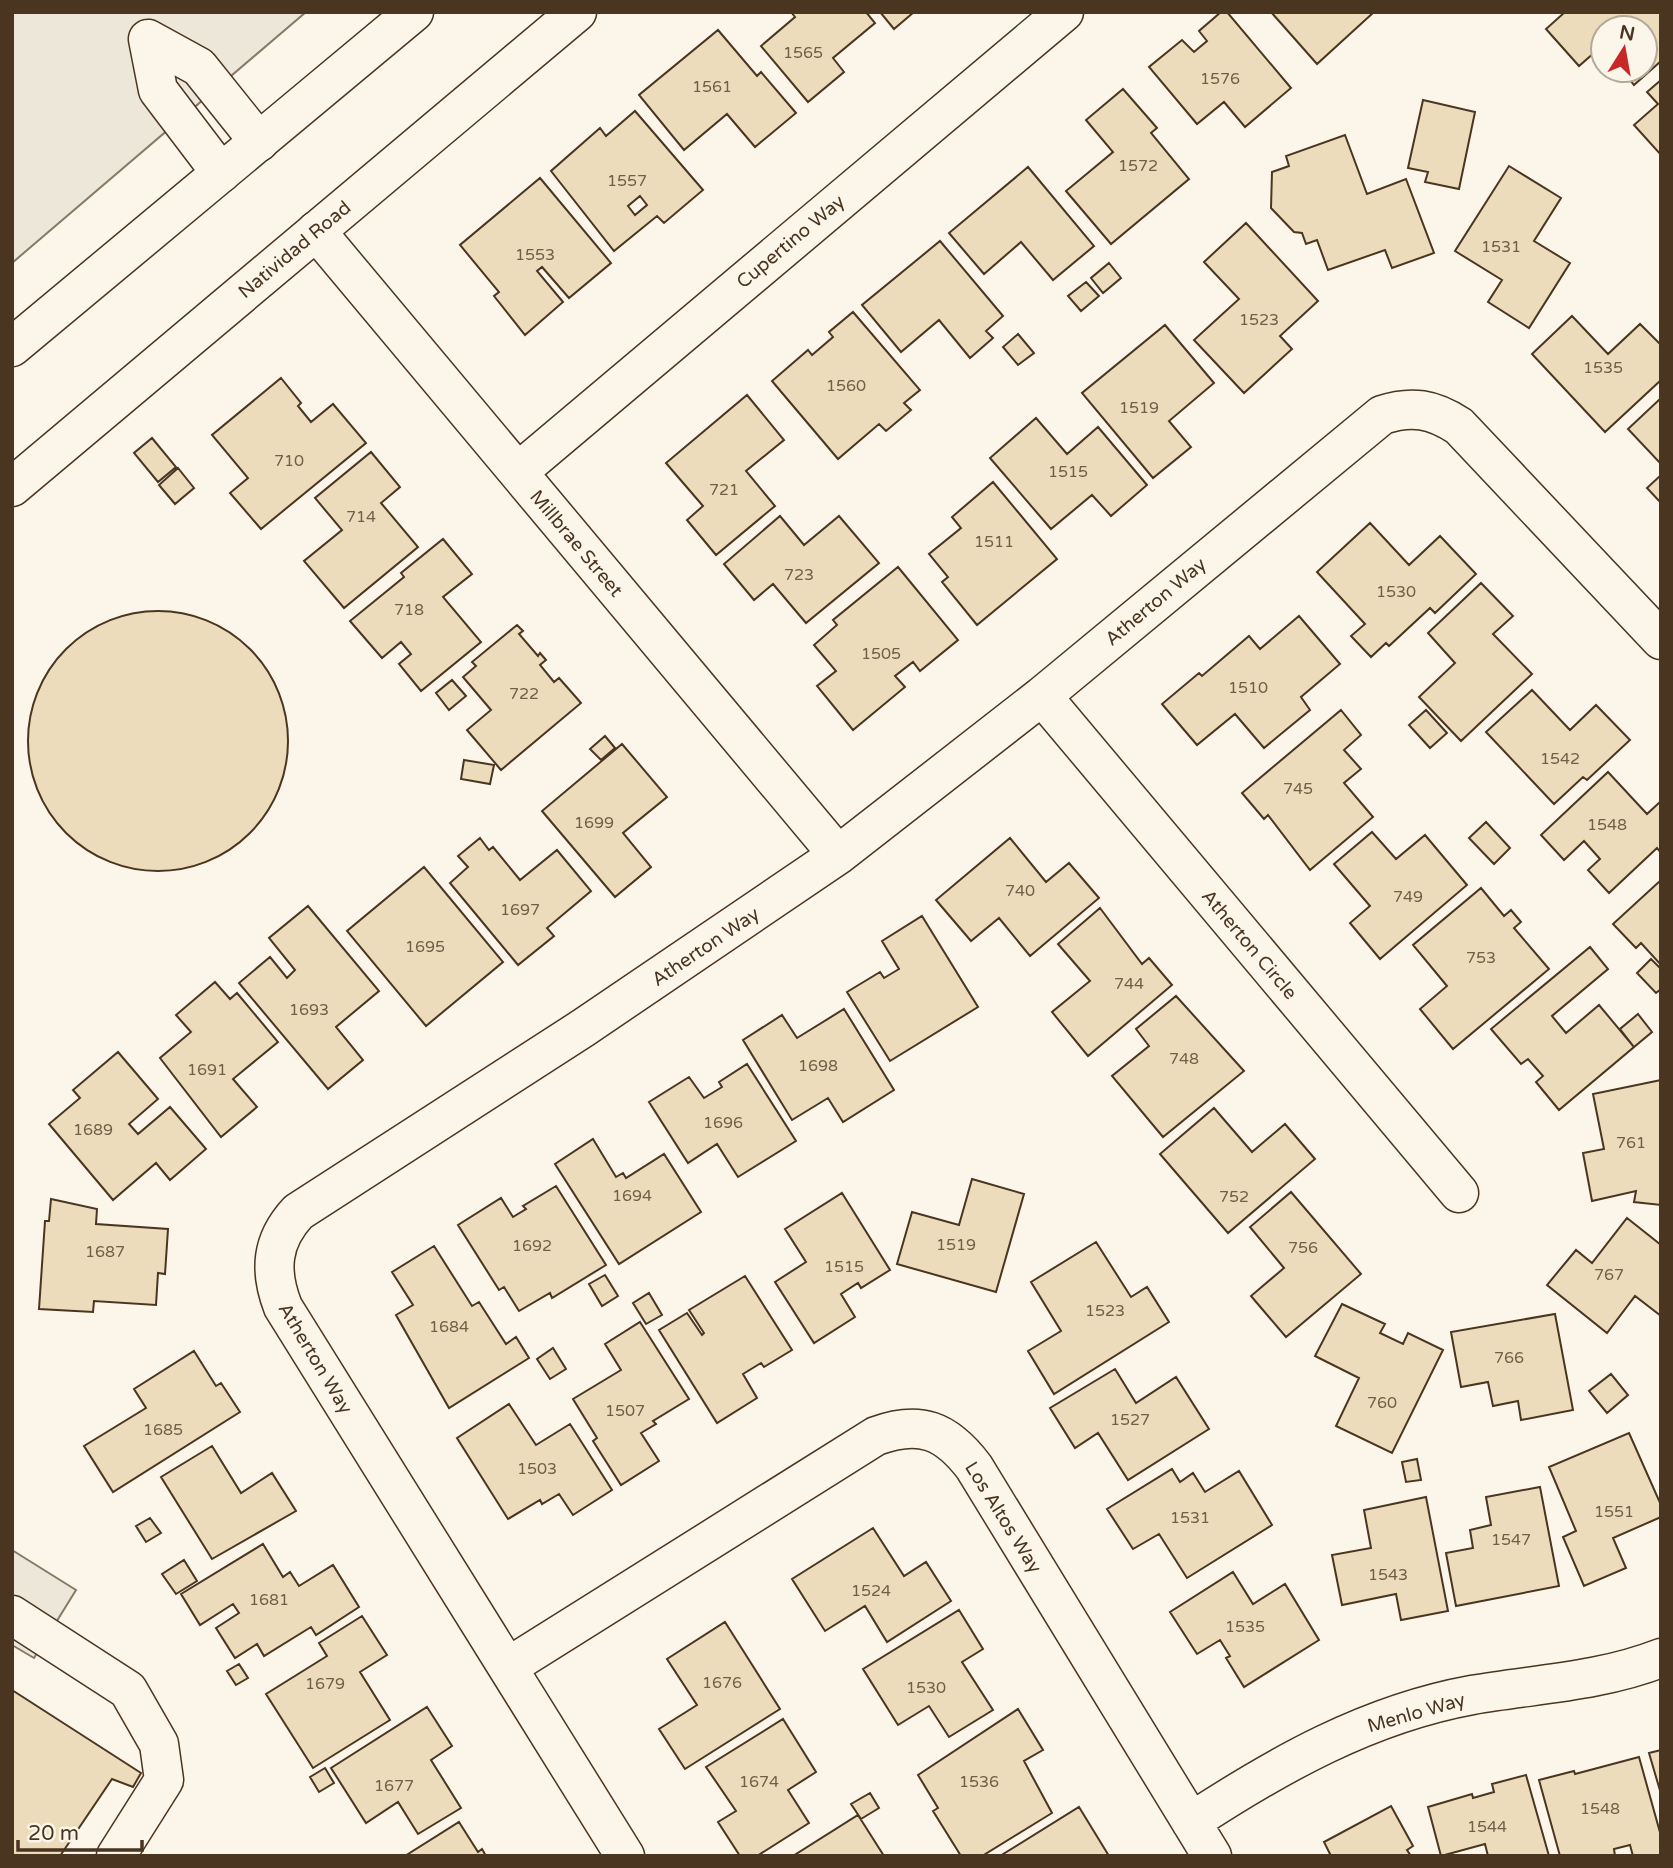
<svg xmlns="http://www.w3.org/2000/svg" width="1673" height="1868" viewBox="0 0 1673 1868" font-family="'Varela Round',sans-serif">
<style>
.parking{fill:#ede7d9;stroke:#887966;stroke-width:2}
.building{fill:#ecdcbc;stroke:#4a3520;stroke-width:2;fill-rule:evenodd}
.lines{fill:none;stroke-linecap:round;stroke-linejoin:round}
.minor-casing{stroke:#4a3520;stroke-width:41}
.major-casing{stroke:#4a3520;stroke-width:41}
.minor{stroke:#fbf6e9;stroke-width:38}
.major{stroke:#fbf6e9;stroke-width:38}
.labels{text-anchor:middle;stroke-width:5;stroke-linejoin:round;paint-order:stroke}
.number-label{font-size:16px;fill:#725f47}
.street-label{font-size:19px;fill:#4a3520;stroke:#fbf6e9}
</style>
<rect width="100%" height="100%" fill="#fbf6e9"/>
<path class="parking" d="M12 12H306L12 263Z
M12 1550 76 1590 34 1658 12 1645Z"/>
<path class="building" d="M791 12H866L875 23 833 58 844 72 808 102 761 46 795 17Z
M880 12H914L894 29Z
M1221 12H1227L1291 88 1245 127 1224 102 1197 124 1149 67 1182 40 1194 52 1207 41 1199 31Z
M1271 12H1374L1317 64Z
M1565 12H1660L1661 61 1634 85 1622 70H1645V28H1603V45L1579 66 1546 29Z
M718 30 757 76 761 72 796 113 755 147 727 114 684 150 639 95Z
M1661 80V155L1634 125 1658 104 1647 92Z
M1123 89 1157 128 1151 133 1189 179 1111 244 1066 191 1113 152 1086 120Z
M1423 100 1475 112 1459 189 1425 182 1428 172 1408 168Z
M635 111 703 190 664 223 657 216 614 251 551 171 600 128 606 136ZM640 196 647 205 635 215 628 206Z
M1345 135 1367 194 1406 179 1434 253 1392 268 1385 250 1328 270 1317 240 1306 244 1302 233 1294 232 1271 208 1272 172 1289 166 1286 156Z
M1509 166 1561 198 1534 241 1570 263 1529 328 1488 302 1502 280 1455 251Z
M1028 167 1094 246 1053 280 1021 242 984 274 949 233Z
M540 178 611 263 569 298 542 267 537 271 563 302 525 335 494 296 499 292 460 245Z
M1246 223 1318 301 1280 336 1292 349 1244 393 1194 340 1239 299 1204 262Z
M940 241 1003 316 986 331 993 338 970 358 939 320 901 352 862 305Z
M1109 263 1121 278 1103 293 1091 278Z
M1086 282 1099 296 1081 311 1068 296Z
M853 312 920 390 904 403 911 410 886 431 879 424 838 459 772 381 808 350 812 355 833 337 829 332Z
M1572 316 1608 354 1640 324 1661 345V380L1605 432 1532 354Z
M1165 325 1214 383 1169 421 1191 447 1153 478 1082 393Z
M1018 334 1034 353 1018 365 1003 347Z
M281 378 301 403 298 406 311 422 333 404 366 443 261 529 230 493 248 478 212 435Z
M747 395 784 440 746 471 775 506 716 555 687 520 703 506 666 463Z
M1661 398V464L1628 429Z
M1036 418 1067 454 1098 427 1147 485 1111 516 1092 495 1051 529 990 458Z
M152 438 176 467 158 482 134 453Z
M371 452 400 487 381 503 418 547 344 608 304 561 342 530 315 498Z
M178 468 194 488 175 504 159 485Z
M1661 475V503L1647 488Z
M993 482 1057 559 977 625 942 582 948 577 929 554 961 528 952 517Z
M780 516 804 545 839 516 879 563 806 623 773 584 754 600 724 564Z
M1370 523 1409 565 1440 536 1476 574 1435 613 1430 608 1389 646 1386 643 1371 657 1351 636 1365 624 1317 572Z
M443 539 472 574 443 597 481 642 421 691 399 664 411 654 401 642 382 658 350 621 404 577 401 573Z
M898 567 958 640 920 671 913 662 895 676 905 687 853 730 817 686 836 671 814 645 837 625 833 620Z
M1481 583 1513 616 1493 634 1532 674 1461 741 1419 697 1455 663 1428 633Z
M28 741a130 130 0 1 1 260 0a130 130 0 1 1-260 0Z
M1299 616 1340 664 1301 697 1310 710 1264 748 1235 714 1197 745 1162 704 1199 673 1202 676 1249 636 1260 649Z
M517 625 523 631 519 634 538 656 540 653 546 660 540 665 554 682 559 678 581 703 501 770 467 730 491 710 463 677 476 666 472 662Z
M452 680 466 696 449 710 436 693Z
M1532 690 1570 730 1596 705 1630 740 1587 780 1583 777 1554 804 1486 732Z
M1341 710 1361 735 1344 750 1361 769 1344 783 1373 817 1310 870 1268 815 1264 819 1242 793Z
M1426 710 1447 733 1430 748 1409 725Z
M605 736 615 748 601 760 590 749Z
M622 744 667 797 623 833 651 867 615 897 542 811Z
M464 760 494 765 490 784 461 779Z
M1608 772 1647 814 1661 801V853L1657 848 1609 893 1588 870 1600 859 1584 841 1564 860 1541 835Z
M1486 822 1510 848 1494 864 1469 838Z
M1372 832 1396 859 1425 835 1467 885 1380 959 1350 923 1370 906 1334 864Z
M480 838 489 850 493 847 520 880 557 850 591 891 547 928 554 936 518 965 450 883 468 867 458 856Z
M1010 838 1046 882 1069 863 1099 898 1030 956 999 918 971 941 936 900Z
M424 867 503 962 426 1026 347 931Z
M1661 880V965L1641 943 1636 948 1613 924Z
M1481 888 1504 916 1511 910 1521 922 1514 928 1549 969 1453 1049 1420 1009 1447 986 1413 945Z
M308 906 379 991 336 1027 363 1060 328 1089 239 983 270 957 287 978 295 970 269 938Z
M1100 908 1142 964 1149 958 1172 985 1088 1056 1052 1012 1090 981 1058 944Z
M922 916 978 1007 890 1061 847 992 880 972 884 978 899 969 882 941Z
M1590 947 1608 969 1552 1016 1566 1033 1599 1005 1634 1047 1559 1110 1536 1082 1543 1076 1528 1059 1521 1064 1491 1029Z
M1651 959 1661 969V989L1656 993 1637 973Z
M215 982 230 999 237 993 278 1042 233 1079 257 1107 221 1137 160 1058 191 1032 176 1015Z
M1176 996 1244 1071 1163 1137 1112 1076 1149 1046 1136 1029Z
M844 1009 894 1090 843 1122 828 1098 792 1120 743 1040 782 1015 797 1038Z
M1638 1014 1652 1032 1634 1047 1620 1029Z
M118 1052 158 1099 129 1124 138 1134 170 1107 206 1149 170 1180 156 1163 113 1200 49 1124 80 1098 73 1090Z
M747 1064 796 1141 738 1177 717 1144 688 1163 649 1102 689 1077 704 1098 722 1087 719 1082Z
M1661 1080V1205L1634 1202 1636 1191 1592 1201 1583 1153 1604 1149 1593 1094Z
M1214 1108 1252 1152 1285 1124 1315 1159 1228 1233 1160 1154Z
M593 1139 616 1177 623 1173 626 1178 664 1154 701 1212 619 1264 555 1164Z
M972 1179 1024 1194 996 1292 897 1264 912 1212 959 1225Z
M556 1186 606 1265 552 1298 550 1293 519 1311 504 1287 499 1290 458 1225 501 1198 513 1217 526 1209 523 1206Z
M1291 1192 1361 1274 1286 1337 1251 1296 1284 1268 1250 1227Z
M842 1193 890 1270 861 1288 858 1283 841 1294 855 1317 814 1343 775 1282 806 1262 785 1229Z
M51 1199 97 1209 96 1224 168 1229 165 1274 158 1273 156 1305 94 1301 93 1312 39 1309 45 1221H49Z
M1627 1218 1661 1245V1316L1635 1296 1607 1333 1547 1285 1576 1250 1592 1263Z
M1096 1242 1131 1297 1147 1287 1169 1322 1054 1394 1028 1351 1061 1331 1031 1282Z
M434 1246 472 1306 479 1302 506 1344 516 1337 529 1358 449 1408 396 1315 413 1305 392 1272Z
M605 1275 618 1296 602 1306 589 1284Z
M745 1276 792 1350 764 1367 761 1363 743 1374 757 1398 717 1423 659 1330 687 1313 702 1335 704 1333 689 1310Z
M649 1293 662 1315 646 1324 633 1303Z
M1342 1304 1385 1324 1380 1333 1403 1344 1408 1333 1443 1350 1392 1453 1336 1426 1359 1378 1315 1356Z
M1555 1314 1573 1410 1521 1420 1518 1401 1493 1406 1488 1382 1461 1387 1451 1332Z
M640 1322 689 1399 653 1421 656 1424 641 1433 659 1461 621 1485 593 1441 597 1438 573 1399 621 1370 605 1344Z
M553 1348 566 1369 550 1379 537 1359Z
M194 1351 216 1386 221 1383 240 1412 113 1492 84 1446 146 1408 134 1389Z
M1115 1369 1136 1403 1176 1377 1209 1429 1128 1480 1098 1433 1075 1448 1050 1408Z
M1611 1374 1628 1395 1607 1413 1589 1391Z
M509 1404 536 1445 570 1424 612 1490 573 1515 559 1494 542 1504 540 1500 508 1519 457 1438Z
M1629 1433 1661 1505V1517L1613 1538 1626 1568 1584 1586 1563 1537 1576 1531 1549 1467Z
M212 1446 241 1493 272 1473 296 1511 212 1559 161 1477Z
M1417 1459 1421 1480 1406 1482 1402 1462Z
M1172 1469 1180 1482 1193 1473 1205 1492 1239 1471 1272 1525 1187 1578 1159 1534 1133 1549 1107 1509Z
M1540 1487 1559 1586 1456 1606 1446 1553 1473 1548 1470 1530 1491 1525 1486 1497Z
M1426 1497 1448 1611 1401 1620 1396 1594 1342 1605 1332 1555 1371 1548 1364 1510Z
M150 1518 161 1533 146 1542 136 1526Z
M873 1528 904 1576 926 1562 951 1601 887 1642 865 1606 825 1631 792 1579Z
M263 1544 283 1577 290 1572 299 1586 333 1565 359 1607 316 1635 311 1627 264 1656 257 1644 235 1658 216 1628 239 1613 233 1604 200 1625 181 1594Z
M184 1560 197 1581 176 1594 162 1574Z
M1233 1572 1253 1604 1285 1584 1319 1640 1244 1687 1226 1658 1230 1656 1220 1640 1197 1654 1170 1612Z
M959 1610 983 1649 962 1662 993 1710 949 1737 929 1706 898 1725 863 1669Z
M362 1616 387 1655 360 1672 390 1720 313 1768 266 1694 327 1656 319 1643Z
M725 1622 780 1709 685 1769 659 1729 697 1705 667 1659Z
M239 1664 248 1678 236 1685 227 1671Z
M12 1690 141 1773 133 1787 112 1779 60 1856H12Z
M427 1707 452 1746 431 1760 461 1808 418 1834 398 1802 366 1823 331 1768Z
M1018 1709 1043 1750 1024 1761 1052 1813 982 1856H961L933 1811 938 1808 918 1775Z
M783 1719 816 1772 788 1790 809 1823 757 1856H740L718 1822 736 1811 706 1767Z
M1661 1750V1794L1649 1753Z
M1639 1757 1661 1836V1856H1633L1630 1845 1614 1849 1615 1856H1560L1539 1780 1574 1771 1575 1774Z
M325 1768 334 1783 319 1792 310 1777Z
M1526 1775 1549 1856H1488L1485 1844 1441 1856 1428 1807 1472 1794 1473 1798 1494 1792 1492 1784Z
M870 1793 879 1808 861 1819 851 1804Z
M1391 1806 1413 1846 1407 1850 1411 1856H1331L1324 1842Z
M1079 1807 1109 1856H1000Z
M858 1815 884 1856H793Z
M459 1822 478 1852 482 1849 486 1856H405Z"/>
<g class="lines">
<g class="minor-casing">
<path id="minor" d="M148 39 158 90 221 173
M148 39 199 67 259 142
M316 231 838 855
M518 472 1064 12
M1042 696 1459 1193
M12 1615 128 1690 159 1744 164 1780 116 1856
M508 1667 876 1436C920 1420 946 1430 974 1467L1212 1856
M1191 1822C1278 1765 1368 1714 1472 1695 1536 1684 1599 1682 1661 1658
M625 1856 283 1307C269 1271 271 1241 298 1212L583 1028 838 855 1042 696 1382 415C1412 405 1433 409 1459 426L1661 640"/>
</g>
<g class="major-casing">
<path id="major" d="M12 347 414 12
M12 487 577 12"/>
</g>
<use href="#minor" class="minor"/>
<use href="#major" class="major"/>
</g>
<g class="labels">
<g class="number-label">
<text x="803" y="58">1565</text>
<text x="1220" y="84">1576</text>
<text x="712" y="92">1561</text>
<text x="1138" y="171">1572</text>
<text x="627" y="186">1557</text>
<text x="1501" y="252">1531</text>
<text x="535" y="260">1553</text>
<text x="1259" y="325">1523</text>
<text x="1603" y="373">1535</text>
<text x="846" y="391">1560</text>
<text x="1139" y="413">1519</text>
<text x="289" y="466">710</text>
<text x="1068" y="477">1515</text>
<text x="724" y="495">721</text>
<text x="361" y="522">714</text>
<text x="994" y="547">1511</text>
<text x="799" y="580">723</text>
<text x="1396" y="597">1530</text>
<text x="409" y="615">718</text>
<text x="881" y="659">1505</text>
<text x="1248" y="693">1510</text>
<text x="524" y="699">722</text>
<text x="1560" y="764">1542</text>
<text x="1298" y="794">745</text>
<text x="594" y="828">1699</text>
<text x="1607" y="830">1548</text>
<text x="1020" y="896">740</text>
<text x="1408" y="902">749</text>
<text x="520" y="915">1697</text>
<text x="425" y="952">1695</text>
<text x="1481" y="963">753</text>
<text x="1129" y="989">744</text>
<text x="309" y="1015">1693</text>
<text x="1184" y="1064">748</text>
<text x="818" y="1071">1698</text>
<text x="207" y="1075">1691</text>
<text x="723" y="1128">1696</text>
<text x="93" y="1135">1689</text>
<text x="1631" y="1148">761</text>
<text x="632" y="1201">1694</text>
<text x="1234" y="1202">752</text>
<text x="956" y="1250">1519</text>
<text x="532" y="1251">1692</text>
<text x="1303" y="1253">756</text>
<text x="105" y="1257">1687</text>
<text x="844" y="1272">1515</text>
<text x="1609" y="1280">767</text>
<text x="1105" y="1316">1523</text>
<text x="449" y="1332">1684</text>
<text x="1509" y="1363">766</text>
<text x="1382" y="1408">760</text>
<text x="625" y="1416">1507</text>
<text x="1130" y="1425">1527</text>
<text x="163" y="1435">1685</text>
<text x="537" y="1474">1503</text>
<text x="1614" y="1517">1551</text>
<text x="1190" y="1523">1531</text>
<text x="1511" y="1545">1547</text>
<text x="1388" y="1580">1543</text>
<text x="871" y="1596">1524</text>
<text x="269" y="1605">1681</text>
<text x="1245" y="1632">1535</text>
<text x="722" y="1688">1676</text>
<text x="325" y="1689">1679</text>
<text x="926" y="1693">1530</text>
<text x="759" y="1787">1674</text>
<text x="979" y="1787">1536</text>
<text x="394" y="1791">1677</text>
<text x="1600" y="1814">1548</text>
<text x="1487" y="1832">1544</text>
</g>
<g class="street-label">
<text transform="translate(790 241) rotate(-40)" y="7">Cupertino Way</text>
<text transform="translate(294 249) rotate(-40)" y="7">Natividad Road</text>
<text transform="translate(577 543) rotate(50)" y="7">Millbrae Street</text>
<text transform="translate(1155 601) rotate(-40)" y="7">Atherton Way</text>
<text transform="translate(1250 944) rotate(50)" y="7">Atherton Circle</text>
<text transform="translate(705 946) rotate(-34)" y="7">Atherton Way</text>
<text transform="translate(316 1358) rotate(59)" y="7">Atherton Way</text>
<text transform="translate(1004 1517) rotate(58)" y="7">Los Altos Way</text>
<text transform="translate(1416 1712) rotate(-16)" y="7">Menlo Way</text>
</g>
</g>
<rect width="1673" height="1868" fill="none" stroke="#4a3520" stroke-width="28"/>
<g transform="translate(1624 49) rotate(11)"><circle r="33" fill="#fbf6e9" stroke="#b4a999" stroke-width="2"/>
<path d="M0-5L12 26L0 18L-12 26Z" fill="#c62828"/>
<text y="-10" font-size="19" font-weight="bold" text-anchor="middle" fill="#4a3520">N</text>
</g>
<path d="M18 1840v10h124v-10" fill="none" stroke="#4a3520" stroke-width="3.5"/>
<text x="28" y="1840" font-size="21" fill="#4a3520" stroke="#fbf6e9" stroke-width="5" paint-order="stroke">20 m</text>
</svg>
